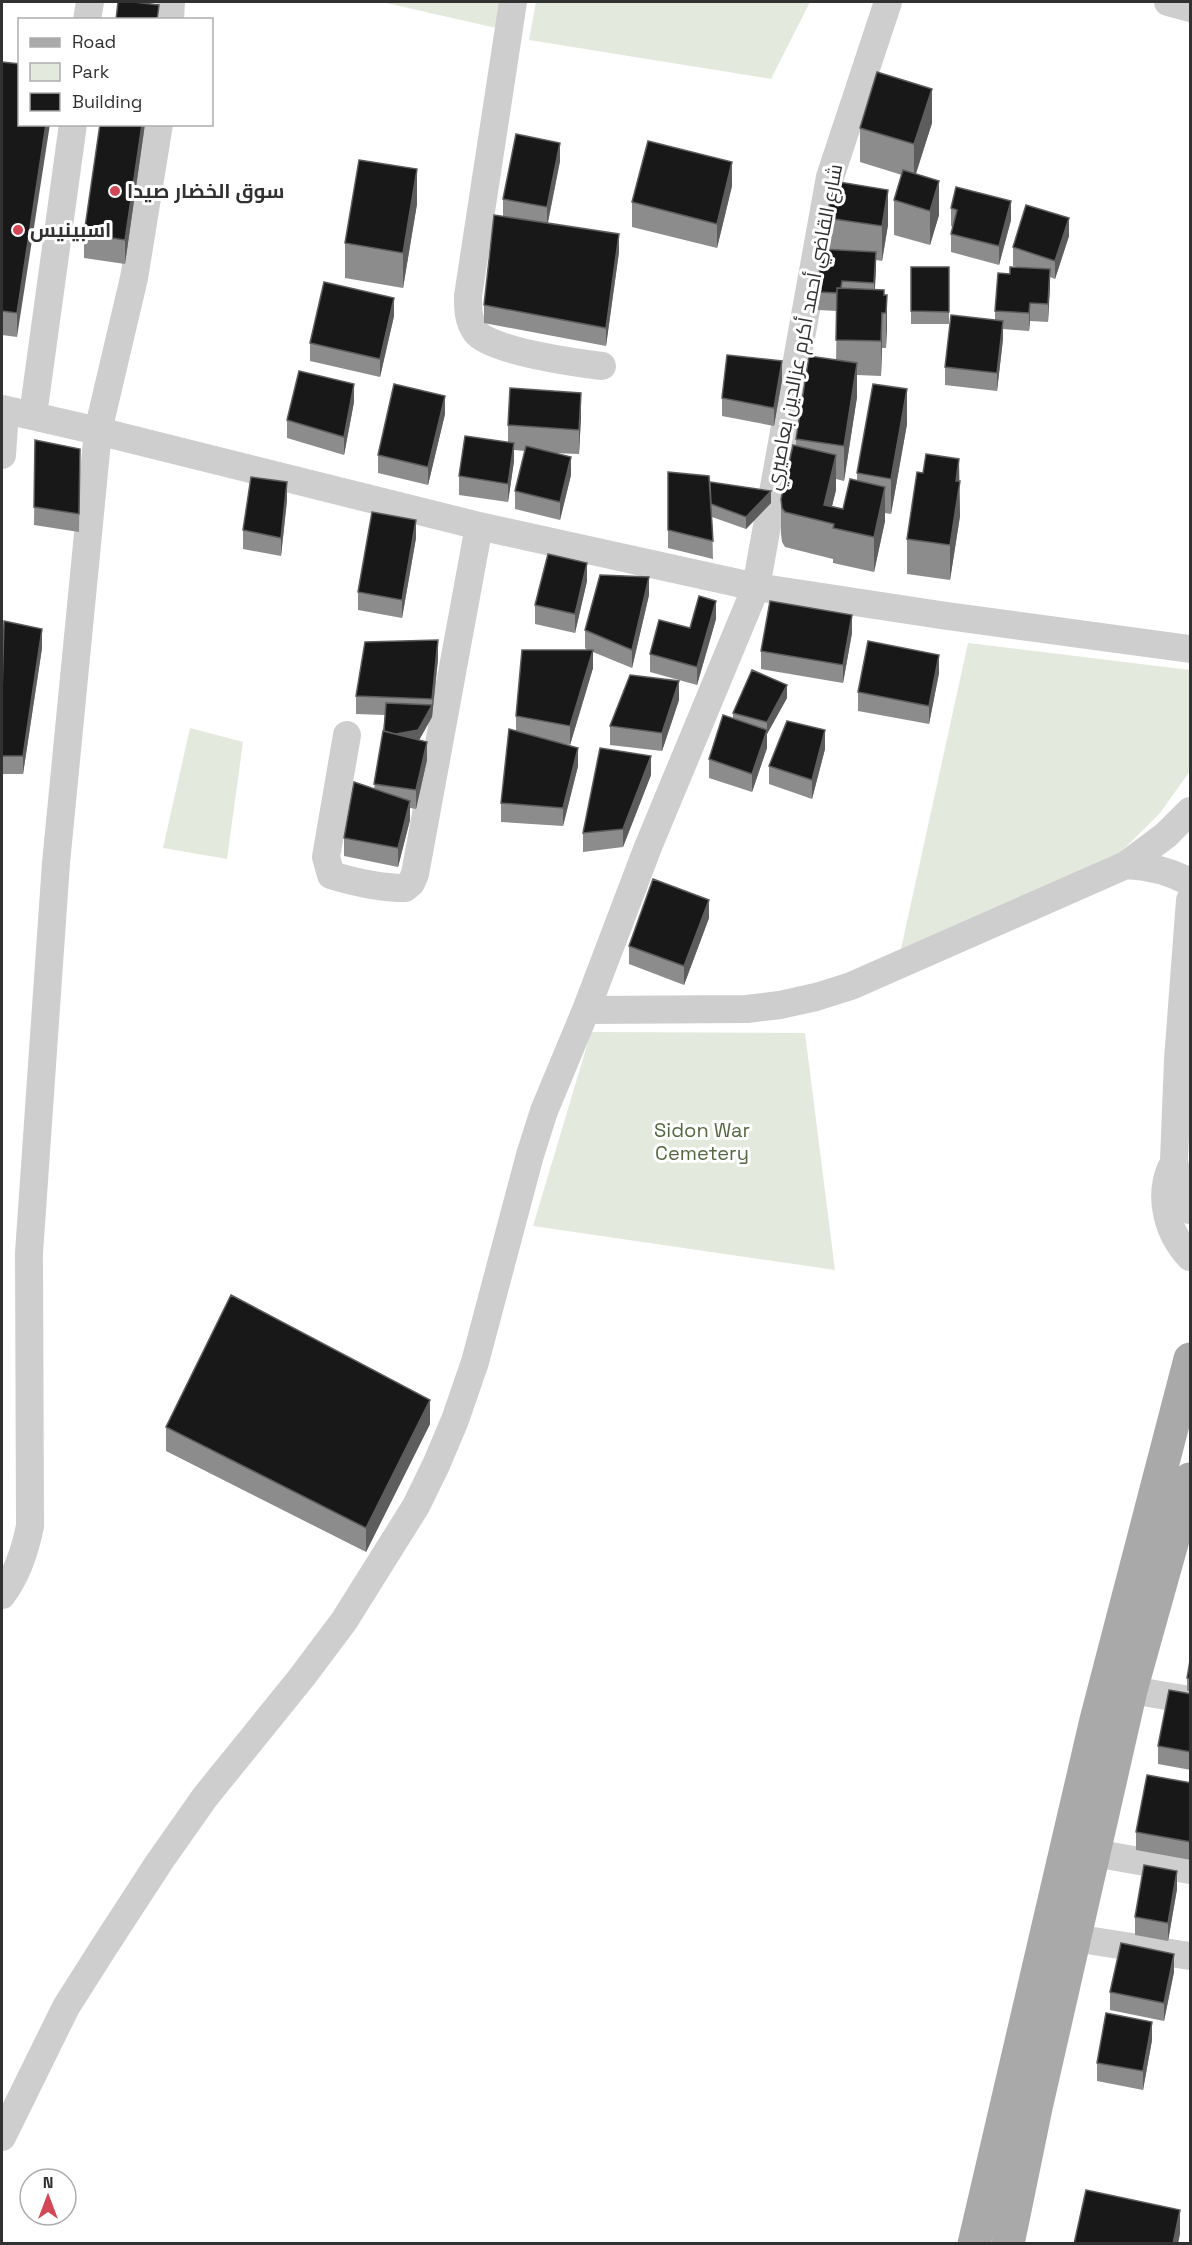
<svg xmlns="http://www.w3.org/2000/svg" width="1192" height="2245" viewBox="0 0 1192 2245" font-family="'Space Grotesk',Cairo,sans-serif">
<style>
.green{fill:#e4e9dd}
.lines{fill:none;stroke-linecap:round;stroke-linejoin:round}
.minor{stroke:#cecece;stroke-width:28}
.major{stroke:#a9a9a9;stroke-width:33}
.wall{fill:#8c8c8c}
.shaded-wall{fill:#5d5d5d}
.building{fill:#181818;stroke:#5d5d5d;stroke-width:1.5}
.poi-dot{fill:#d24857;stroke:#fff;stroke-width:2}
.labels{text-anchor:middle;stroke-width:6;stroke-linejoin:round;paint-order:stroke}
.poi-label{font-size:20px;font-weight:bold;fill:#313131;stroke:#fff;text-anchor:start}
.street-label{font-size:20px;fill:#313131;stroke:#fff}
.park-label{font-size:20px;fill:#556842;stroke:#fff}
</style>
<rect width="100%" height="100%" fill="#fff"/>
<path class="green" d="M382 2H501L496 28Z
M536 2H810L771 79 529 40Z
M968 643 1190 670V771L1160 813 1115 858 901 949Z
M190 728 243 742 227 859 163 848Z
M591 1032 805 1033 835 1270 533 1226Z"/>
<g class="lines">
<path class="minor" d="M513 2 468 296C468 309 468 321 476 332 490 351 577 363 602 366
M1168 2 1190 8
M87 20 90 2
M170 20 171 2
M2 409 98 431 479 526 756 587 947 616 1190 649
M33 415 73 124
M2 455 5 410
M347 735 326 857 331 875C354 882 381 888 405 888L411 883 415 874 479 526
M1126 865C1150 866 1169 871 1190 882
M1190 900 1178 1060 1174 1160 1178 1184 1190 1210
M586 1010 747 1009 780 1005 816 997 851 986 1126 865 1166 835 1190 811
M1171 1168C1158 1198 1168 1234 1190 1257
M2 1595C17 1575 25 1551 30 1526L29 1253 56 863 98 431 134 278 159 124
M1131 1690 1190 1700
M1094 1853 1190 1870
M1074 1938 1190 1956
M2 2137 66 2007 104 1947 160 1861 205 1797 302 1677 344 1621 416 1506 436 1465 455 1420 475 1362 530 1155 544 1111 586 1010 648 847 756 587 830 177 888 2"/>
<path class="major" d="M974 2244 1096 1720 1190 1359
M1008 2244 1036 2108 1131 1690 1190 1479"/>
</g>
<path class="wall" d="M2 62 20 64 17 337 2 335Z
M932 123 916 174 939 215 930 245 894 235V200L902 175 860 162V128Z
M100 124H145L125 264 84 258V234Z
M560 161 548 223 619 252 606 346 484 323V305L503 216V199Z
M732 186 717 248 632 227V202Z
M417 204 403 288 345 278V243Z
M951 208 1011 220 999 265 951 252V234L953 227 951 226Z
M827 218 888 225 882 261 876 260 875 289 884 295H887L886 348H882L881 376 857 375V397L844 481 836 479V490L832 506 843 509 857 480V473L907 424 891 514 885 513V521L874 572 833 563V559L785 547 782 542 781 534V499L796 446V439L836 360 837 311 818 310V292L827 249Z
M1069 236 1055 279 1050 277 1048 322 1030 321 1029 331 1003 329V339L997 391 945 385V367L995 320V311L1010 274 1017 267 1013 266V247Z
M911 267H949V324H911Z
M394 316 380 377 310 361V343Z
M782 380 774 426 722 416V398Z
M354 402 344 455 287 438V420Z
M445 414 428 485 378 473V455Z
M581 417 579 454 553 453 571 475 560 520 515 509V491L525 451 514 450V461L508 502 459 495V476L508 442V425Z
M35 440 80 467 79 532 34 525Z
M668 472 710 482 771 503 746 529 712 517 713 559 668 548Z
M959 481 960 516 950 580 907 574V539Z
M287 500 281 556 243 549V530Z
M416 538 402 618 358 610V592Z
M587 581 575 633 535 624V605Z
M649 595 632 668 593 652V668L570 745 561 743 578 766 563 826 501 822V803L516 730V716L587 650 585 648V630Z
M716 619 697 685 650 672V654L690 628Z
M852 633 843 683 761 669V651Z
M42 648 23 774H2V695Z
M438 659 432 717 419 740 427 760 416 809 410 808V820L398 867 344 856V838L374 789 383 731 385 715 356 714V696Z
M939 673 929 724 858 711V692Z
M787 698 767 734V748L752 792 709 778V759L733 719V713Z
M679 700 662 751 610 745V726Z
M825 749 812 799 769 784V766Z
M651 775 623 847 583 852V833Z
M709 918 684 985 629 964V946Z
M430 1424 366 1552 166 1451V1427Z
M1191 1655V1691H1187V1678Z
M1191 1694V1770L1158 1764V1746Z
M1191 1783V1860L1136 1850V1832Z
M1177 1889 1168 1941 1135 1935V1917Z
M1174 1972 1164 2021 1110 2010V1992Z
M1152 2040 1143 2090 1097 2081V2063Z"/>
<path class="shaded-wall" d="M932 89V123L914 179V144Z
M46 124H50L17 337V313Z
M142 124H145L125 264V240Z
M560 143V161L547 226V207Z
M732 162V186L717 248V224Z
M417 169V204L403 288V253Z
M939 181V215L930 245V211Z
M888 190V225L882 261V226Z
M1011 201V220L999 265V246Z
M1069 218V236L1055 279V261Z
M619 234V252L606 346V328Z
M876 252V270L874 301V283Z
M1050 269V287L1048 322V304Z
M887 295V330L886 348V313Z
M394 298V316L380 377V359Z
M1030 303V321L1029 331V313Z
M882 313V348L881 376V341Z
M1003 321V339L997 391V373Z
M782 361V380L774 426V408Z
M857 363V397L844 481V446Z
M354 384V402L344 455V437Z
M907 389V424L891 514V479Z
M581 393V417L579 454V430Z
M445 396V414L428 485V467Z
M514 443V461L508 502V484Z
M836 455V490L828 523 824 505Z
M571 457V475L560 520V502Z
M959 459 960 516 950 580V545L956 481Z
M287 482V500L281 556V538Z
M885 487V521L874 572V537Z
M771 491V503L746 529V517Z
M416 520V538L402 618V600Z
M587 563V581L575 633V614Z
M649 577V595L632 668V650Z
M716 601V619L697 685V667Z
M852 615V633L843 683V665Z
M42 629V648L23 774V756Z
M438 640V659L432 717 418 742 383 737 432 705Z
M593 650V668L570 745V726Z
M939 655V673L929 724V706Z
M679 681V700L662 751V733Z
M787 685V698L767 734V748L752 792V774L767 730V722Z
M825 730V749L812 799V780Z
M427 742V760L416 809V790Z
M578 748V766L563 826V808Z
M651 756V775L623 847V829Z
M410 801V820L398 867V848Z
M709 900V918L684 985V966Z
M430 1400V1424L366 1552V1528Z
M1177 1871V1889L1168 1941V1923Z
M1174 1954V1972L1164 2021V2003Z
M1152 2022V2040L1143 2090V2071Z
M1180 2210V2234L1178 2244H1173Z"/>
<path class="building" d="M118 2H134L159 5 157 20H116Z
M2 62 20 64V124H46L17 313 2 311Z
M877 72 932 89 914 144 860 128Z
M100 124H142L125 240 84 234Z
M516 134 560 143 547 207 503 199Z
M648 141 732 162 717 224 632 202Z
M359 160 417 169 403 253 345 243Z
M903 170 939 181 930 211 894 200Z
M833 181 888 190 882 226 827 218Z
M956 187 1011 201 999 246 951 234 957 210 951 208Z
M1026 205 1069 218 1055 261 1013 247Z
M494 215 619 234 606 328 484 305Z
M821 249 876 252 874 283 842 281 841 288H837V293L818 292Z
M911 267H949V312L911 311Z
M1010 267 1050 269 1048 304 1030 303 1029 313 995 311 998 273 1010 274Z
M324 282 394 298 380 359 310 343Z
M837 288 884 290V295H887L886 313H882L881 341 836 340Z
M951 315 1003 321 997 373 945 367Z
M727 355 782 361 774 408 722 398Z
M809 356 857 363 844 446 796 439Z
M299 371 354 384 344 437 287 420Z
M394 384 445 396 428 467 378 455Z
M873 384 907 389 891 479 857 473Z
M510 388 581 393 579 430 508 425Z
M465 436 514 443 508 484 459 476Z
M35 440 80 449 79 514 34 507Z
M793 445 836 455 824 505 843 509 850 479 885 487 874 537 833 528 834 524 785 512 782 508 781 499Z
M526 446 571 457 560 502 515 491Z
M926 454 959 459 956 481H960L950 545 907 539 917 472 923 473Z
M668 472 709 476 713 541 668 530Z
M251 477 287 482 281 538 243 530Z
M710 482 771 491 746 517 711 504Z
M372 512 416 520 402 600 358 592Z
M548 554 587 563 575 614 535 605Z
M600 575 649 577 632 650 585 630Z
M699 596 716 601 697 667 650 654 659 620 690 628Z
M770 601 852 615 843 665 761 651Z
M4 621 42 629 23 756H2V695Z
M438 640 432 699 356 696 365 642Z
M868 641 939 655 929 706 858 692Z
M522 650H593L570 726 516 716Z
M752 670 787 685 767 722 733 713Z
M630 675 679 681 662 733 610 726Z
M386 703 432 705 418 730 396 734 384 731Z
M723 715 767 730 752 774 709 759Z
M787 721 825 730 812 780 769 766Z
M509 729 578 748 563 808 501 803Z
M383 731 427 742 416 790 374 784Z
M600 748 651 756 623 829 583 833Z
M354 782 410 801 398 848 344 838Z
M653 879 709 900 684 966 629 946Z
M231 1295 430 1400 366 1528 166 1427Z
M1191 1655V1679L1187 1678Z
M1169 1690 1191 1694V1752L1158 1746Z
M1147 1775 1191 1783V1842L1136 1832Z
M1144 1865 1177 1871 1168 1923 1135 1917Z
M1121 1943 1174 1954 1164 2003 1110 1992Z
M1106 2013 1152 2022 1143 2071 1097 2063Z
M1086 2190 1180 2210 1173 2244H1074Z"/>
<g class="poi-dot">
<circle cx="115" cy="191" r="6"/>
<circle cx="18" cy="230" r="6"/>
</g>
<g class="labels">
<g class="poi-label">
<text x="127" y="198">سوق الخضار صيدا</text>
<text x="30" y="237">اسبينيس</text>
</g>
<g class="street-label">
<text transform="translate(804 327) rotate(-79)" y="7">شارع القاضي أحمد أكرم عزالدين بعاصيري</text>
</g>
<g class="park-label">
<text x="702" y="1137">Sidon War<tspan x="702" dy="23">Cemetery</tspan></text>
</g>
</g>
<rect width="1192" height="2245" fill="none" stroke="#313131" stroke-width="6"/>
<rect x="18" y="18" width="195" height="108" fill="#ffffff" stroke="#adadad" stroke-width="1.5"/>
<rect x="30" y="38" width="30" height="9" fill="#a9a9a9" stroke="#adadad" stroke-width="1.5"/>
<text x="72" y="48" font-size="18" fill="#313131">Road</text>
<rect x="30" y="63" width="30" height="18" fill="#e4e9dd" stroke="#adadad" stroke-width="1.5"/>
<text x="72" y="78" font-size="18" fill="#313131">Park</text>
<rect x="30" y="93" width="30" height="18" fill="#181818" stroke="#adadad" stroke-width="1.5"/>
<text x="72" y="108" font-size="18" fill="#313131">Building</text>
<g transform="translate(48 2197)"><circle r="28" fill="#ffffff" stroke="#adadad" stroke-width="1.5"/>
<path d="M0-4.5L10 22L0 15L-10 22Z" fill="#d24857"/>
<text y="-9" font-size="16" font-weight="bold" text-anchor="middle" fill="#313131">N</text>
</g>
</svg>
